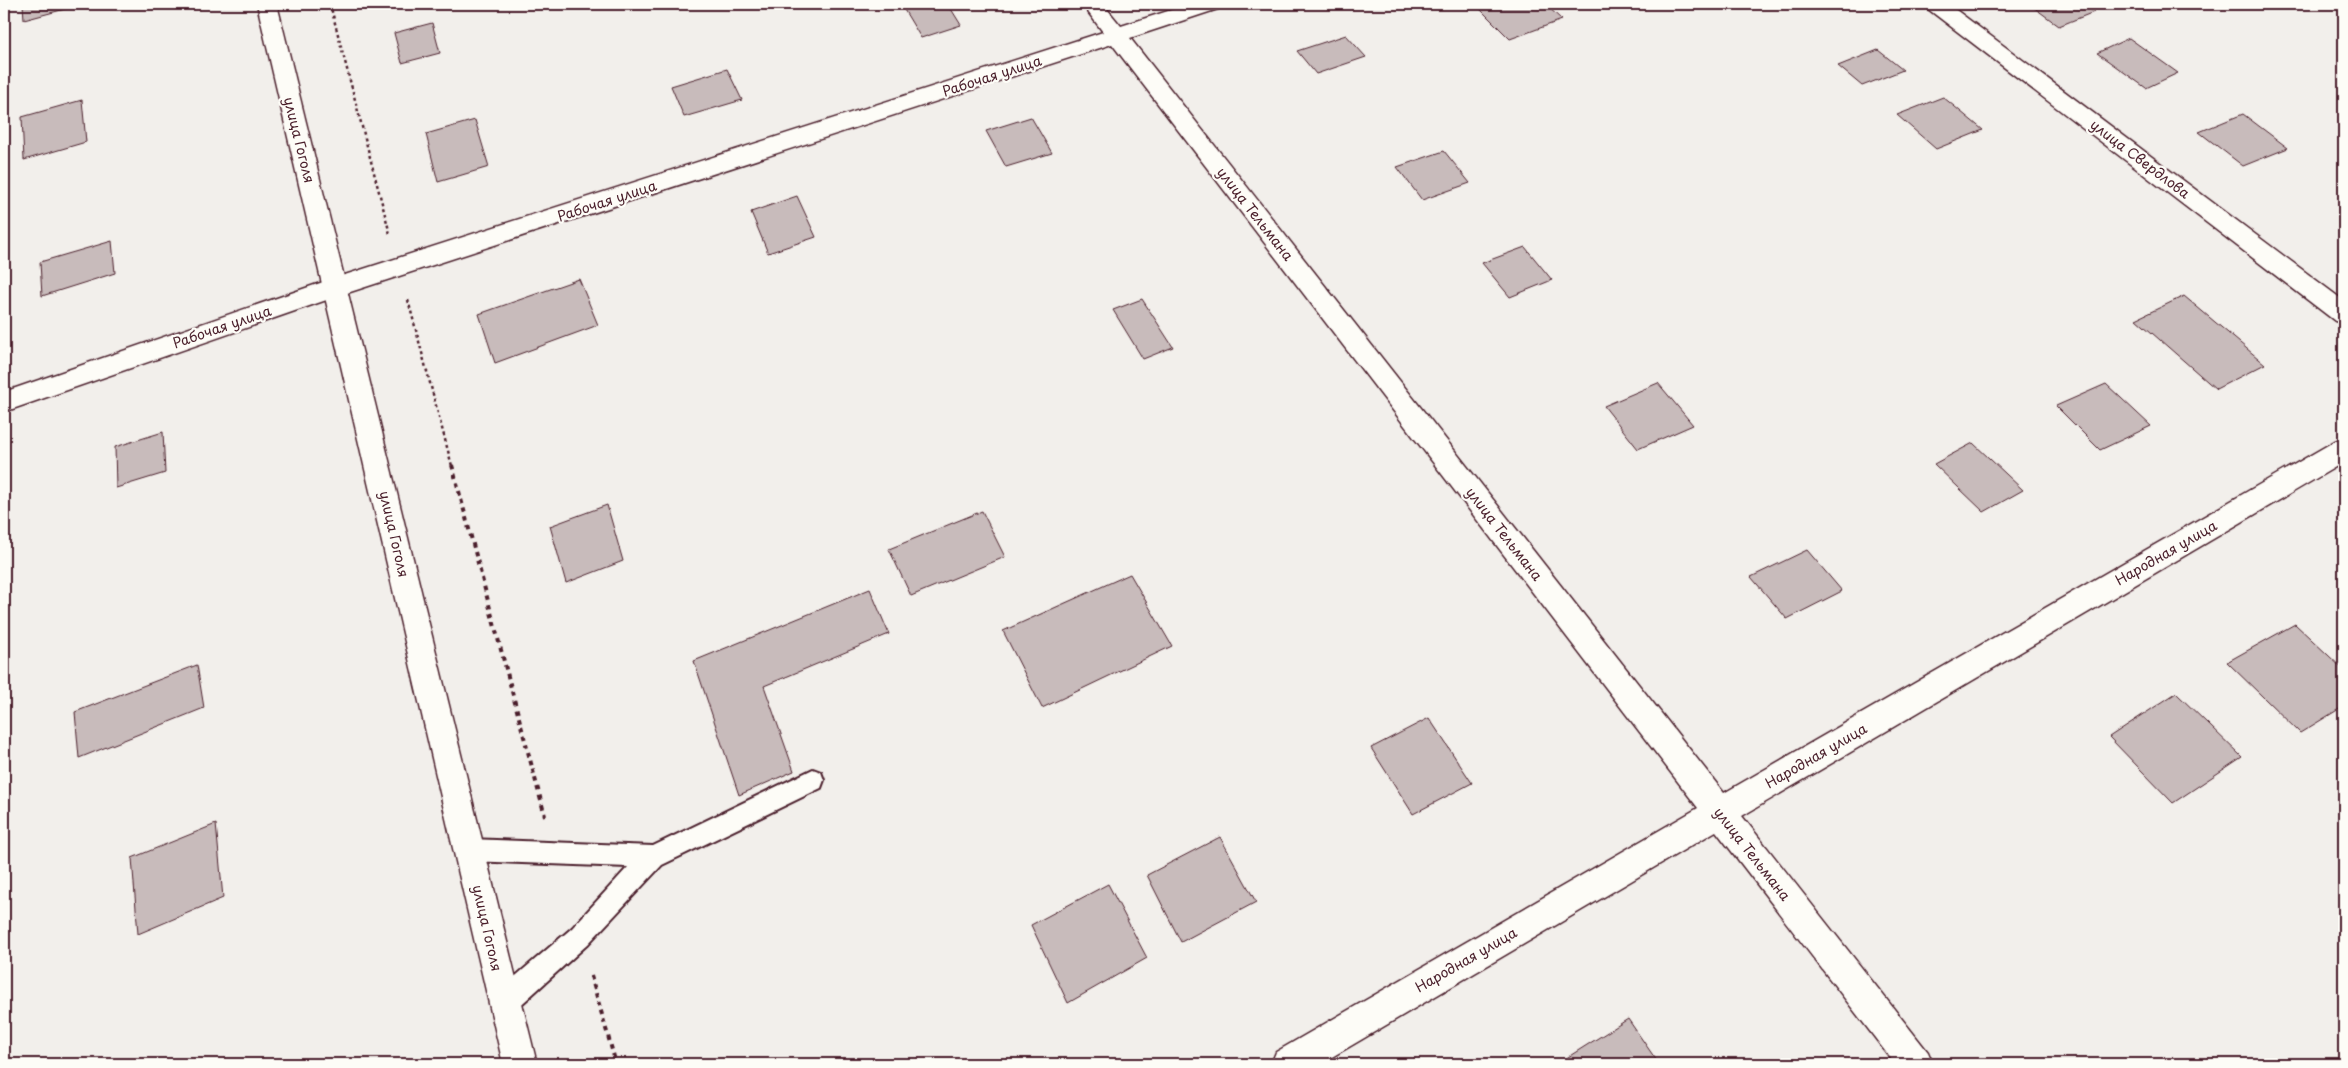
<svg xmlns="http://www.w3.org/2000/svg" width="2348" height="1068" viewBox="0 0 2348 1068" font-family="'Playpen Sans',sans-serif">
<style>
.building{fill:#c8bbbb;stroke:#4a1f2b}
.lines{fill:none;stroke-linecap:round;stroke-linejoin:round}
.service-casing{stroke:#4a1f2b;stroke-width:4}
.minor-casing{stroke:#4a1f2b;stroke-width:3}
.tertiary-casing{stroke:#4a1f2b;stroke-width:3}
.path-far1{stroke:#4a1f2b;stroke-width:2.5;stroke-dasharray:3 3;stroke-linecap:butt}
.path{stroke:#4a1f2b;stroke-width:4;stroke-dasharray:4.5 4.5;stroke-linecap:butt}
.service{fill:#fdfcf7;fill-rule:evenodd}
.minor{fill:#fdfcf7;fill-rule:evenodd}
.tertiary{fill:#fdfcf7;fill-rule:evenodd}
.labels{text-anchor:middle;stroke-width:4.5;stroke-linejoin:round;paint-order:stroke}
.street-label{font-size:14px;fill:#4a1f2b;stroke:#fdfcf7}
</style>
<rect width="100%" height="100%" fill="#f2efeb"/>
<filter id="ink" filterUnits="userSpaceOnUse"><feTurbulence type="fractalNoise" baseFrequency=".02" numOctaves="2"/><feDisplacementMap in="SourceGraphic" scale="10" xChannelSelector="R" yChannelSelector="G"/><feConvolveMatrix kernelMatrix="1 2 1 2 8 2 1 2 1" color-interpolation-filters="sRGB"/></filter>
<g filter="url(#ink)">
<path class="building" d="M23 4H80V5L24 20Z
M916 4H948L961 25 921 38 903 8Z
M1475 4H1545L1562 20 1510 39Z
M2029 4H2083L2094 12 2059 26Z
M432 23 440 53 402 63 394 33Z
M1346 35 1366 57 1316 74 1297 51Z
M2129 38 2178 73 2146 88 2097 53Z
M1878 50 1903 70 1862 86 1838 66Z
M727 69 742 100 684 117 671 86Z
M1943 97 1983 130 1936 149 1897 115Z
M82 100 86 142 24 160 22 117Z
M2243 114 2288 148 2243 166 2199 132Z
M1031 117 1052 153 1006 167 986 131Z
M475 120 489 167 438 182 426 134Z
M1444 151 1470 183 1422 200 1397 167Z
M797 196 816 237 768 253 751 212Z
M112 241 115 273 42 296 40 262Z
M1525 247 1552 280 1510 297 1482 263Z
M579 279 598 325 495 363 479 314Z
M2184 296 2265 364 2216 389 2136 319Z
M1142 299 1173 347 1143 359 1113 310Z
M1658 383 1693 425 1638 449 1604 406Z
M2106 384 2151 426 2100 450 2056 406Z
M163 432 165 473 116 488 115 447Z
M1973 443 2023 490 1984 512 1934 464Z
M607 505 623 561 566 583 550 526Z
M982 511 1005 557 911 596 889 549Z
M1807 550 1842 591 1787 619 1751 577Z
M1130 574 1172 646 1042 708 1003 631Z
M870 589 889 634 764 686 794 771 739 795 694 661Z
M2295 624 2344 670V706L2300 733 2227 662Z
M197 665 204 708 79 758 75 712Z
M2176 693 2242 757 2173 803 2109 737Z
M1429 718 1472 783 1413 814 1371 748Z
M216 824 223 898 138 934 132 858Z
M1220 837 1256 902 1181 942 1147 875Z
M1108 884 1147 958 1068 1003 1031 925Z
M1628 1019 1659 1064H1557Z"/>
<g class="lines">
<g class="service-casing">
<path id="service" d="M813 769 821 772 824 780 821 788 662 865 588 944 514 1011 505 1014 496 1011 493 1002 496 993 572 928 628 867 469 861 461 858 458 850 461 842 469 839 653 846Z"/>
</g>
<g class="minor-casing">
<path id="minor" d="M1082 4H1103L1121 26 1190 4H1221L1218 9 1130 38 1724 793 2335 441 2344 438V462L1742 816 1928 1052 1933 1064H1895L1716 831 1320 1064H1271L1276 1052 1698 808 1112 44 341 295 4 412V392L326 281 1103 32Z
M1925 4H1948L2344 301V323L2335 321 1928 9Z"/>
</g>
<g class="tertiary-casing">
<path id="tertiary" d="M257 4H277L537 1064H503Z"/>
</g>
<path class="path-far1" d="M330 4 390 234
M408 300 452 466"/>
<path class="path" d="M452 465 545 816
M591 976 616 1064"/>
<use href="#service" class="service"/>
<use href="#minor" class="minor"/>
<use href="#tertiary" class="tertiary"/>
</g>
</g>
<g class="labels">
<g class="street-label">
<text transform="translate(992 76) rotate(-18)" y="5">Рабочая улица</text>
<text transform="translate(299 140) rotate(76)" y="5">улица Гоголя</text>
<text transform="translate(2140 159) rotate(37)" y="5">улица Свердлова</text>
<text transform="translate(607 201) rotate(-18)" y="5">Рабочая улица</text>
<text transform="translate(1255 214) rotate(52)" y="5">улица Тельмана</text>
<text transform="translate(222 327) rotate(-19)" y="5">Рабочая улица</text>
<text transform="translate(394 534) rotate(77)" y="5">улица Гоголя</text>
<text transform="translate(1504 534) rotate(52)" y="5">улица Тельмана</text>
<text transform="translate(2166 553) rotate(-30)" y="5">Народная улица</text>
<text transform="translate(1816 756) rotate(-30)" y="5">Народная улица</text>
<text transform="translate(1752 854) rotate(52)" y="5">улица Тельмана</text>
<text transform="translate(487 928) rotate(77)" y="5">улица Гоголя</text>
<text transform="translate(1466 960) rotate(-30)" y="5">Народная улица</text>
</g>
</g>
<rect width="2348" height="1068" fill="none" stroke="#fdfcf7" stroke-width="20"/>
<rect x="10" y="10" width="2328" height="1048" fill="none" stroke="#4a1f2b" stroke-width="2" filter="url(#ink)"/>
</svg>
